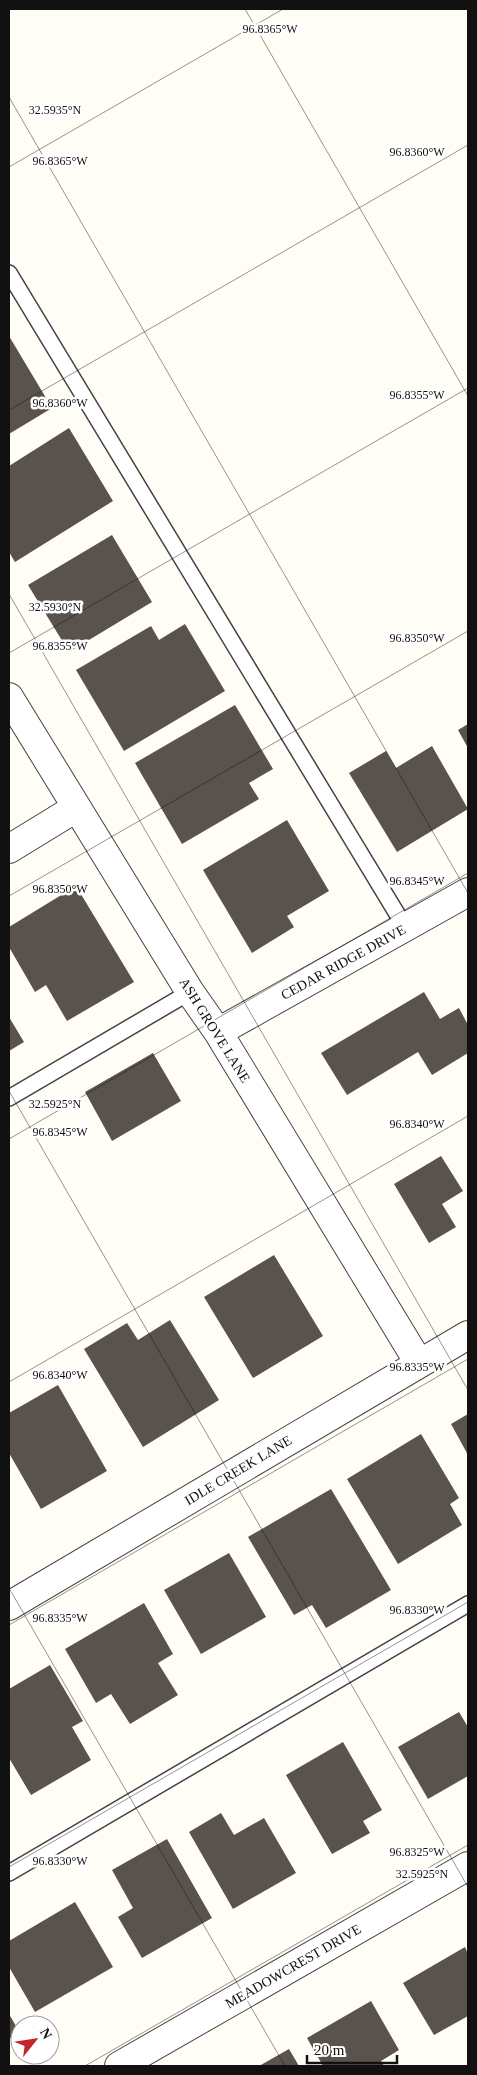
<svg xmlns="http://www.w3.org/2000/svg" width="477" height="2075" viewBox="0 0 477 2075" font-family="'Times New Roman',serif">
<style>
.building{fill:#5a524d}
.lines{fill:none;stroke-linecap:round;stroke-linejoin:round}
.lane-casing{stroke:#444;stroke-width:18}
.street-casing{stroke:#444;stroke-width:30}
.lane{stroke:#fff;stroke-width:15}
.street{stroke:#fff;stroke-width:28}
.ticks{fill:none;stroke:#111;stroke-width:1;stroke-opacity:0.45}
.labels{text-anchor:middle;stroke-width:5;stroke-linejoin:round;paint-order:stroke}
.street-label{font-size:14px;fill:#111;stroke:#fff}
.ticks-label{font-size:12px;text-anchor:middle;fill:#111;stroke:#fff;stroke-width:5;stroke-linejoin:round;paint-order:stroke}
</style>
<rect width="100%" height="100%" fill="#fffdf5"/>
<path class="building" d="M9 336 52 408 9 434Z
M69 428 113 501 15 562 9 552V466Z
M112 535 152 602 69 652 28 585Z
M185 624 225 691 124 751 76 670 151 626 159 640Z
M235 705 273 769 249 783 259 799 182 844 135 763Z
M468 724V748L458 730Z
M432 746 468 809 397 852 349 773 386 751 396 768Z
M287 820 329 891 287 916 294 927 252 953 203 870Z
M76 886 134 982 67 1021 46 985 35 992 9 947V927Z
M424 992 440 1019 459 1008 468 1025V1053L432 1075 418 1052 347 1095 321 1053Z
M9 1017 24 1042 9 1051Z
M153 1053 181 1101 112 1141 85 1092Z
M441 1156 463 1191 442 1204 456 1227 429 1243 394 1184Z
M274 1255 323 1336 253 1378 204 1297Z
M170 1320 219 1400 143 1447 84 1349 127 1323 138 1340Z
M58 1385 107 1471 41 1509 9 1453V1413Z
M468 1414V1455L451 1424Z
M421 1434 459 1498 450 1504 462 1525 398 1564 347 1479Z
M331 1489 391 1590 326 1628 312 1605 294 1615 248 1537Z
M229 1553 266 1617 201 1654 164 1590Z
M144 1603 173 1654 158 1663 178 1695 130 1724 111 1694 96 1703 65 1649Z
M50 1665 83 1721 72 1727 91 1760 31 1795 9 1758V1689Z
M459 1712 468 1727V1776L428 1799 398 1747Z
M343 1742 382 1810 363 1821 370 1833 332 1854 286 1775Z
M221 1813 234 1835 264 1818 296 1873 233 1909 189 1832Z
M167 1839 212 1918 142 1958 118 1917 133 1908 112 1870Z
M75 1902 113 1967 35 2012 9 1967V1941Z
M465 1947 468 1954V2016L434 2035 403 1983Z
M371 2001 399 2050 381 2061 384 2066H323L307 2038Z
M9 2014 20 2033 9 2039Z
M289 2049 299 2066H259Z"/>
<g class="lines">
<g class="lane-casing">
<path id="lane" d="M9 273 405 927
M9 1098 190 992
M9 1873 468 1604"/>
</g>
<g class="street-casing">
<path id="street" d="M9 697 190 992 218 1032 419 1363
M9 849 76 808
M218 1032 468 892
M9 1606 468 1335
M119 2066 468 1866"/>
</g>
<use href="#lane" class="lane"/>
<use href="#street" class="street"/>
</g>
<path class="ticks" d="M245 9 468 396M9 97 468 893M9 167 283 9M9 410 468 145M9 594 468 1390M9 653 468 388M9 896 468 631M9 1091 468 1887M9 1139 468 873M9 1382 468 1116M9 1588 285 2066M9 1625 468 1359M9 1867 468 1602M85 2066 468 1845"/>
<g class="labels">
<g class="street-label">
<text transform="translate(343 962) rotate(-29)" y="5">CEDAR RIDGE DRIVE</text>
<text transform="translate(215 1030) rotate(58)" y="5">ASH GROVE LANE</text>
<text transform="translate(238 1470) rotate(-31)" y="5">IDLE CREEK LANE</text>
<text transform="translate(293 1966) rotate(-30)" y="5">MEADOWCREST DRIVE</text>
</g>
</g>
<g class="ticks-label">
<text x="270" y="33">96.8365°W</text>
<text x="55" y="114">32.5935°N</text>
<text x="417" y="156">96.8360°W</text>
<text x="60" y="165">96.8365°W</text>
<text x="417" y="399">96.8355°W</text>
<text x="60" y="407">96.8360°W</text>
<text x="55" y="611">32.5930°N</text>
<text x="417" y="642">96.8350°W</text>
<text x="60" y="650">96.8355°W</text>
<text x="417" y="885">96.8345°W</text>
<text x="60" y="893">96.8350°W</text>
<text x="55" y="1108">32.5925°N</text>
<text x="417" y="1128">96.8340°W</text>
<text x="60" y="1136">96.8345°W</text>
<text x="417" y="1371">96.8335°W</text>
<text x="60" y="1379">96.8340°W</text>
<text x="417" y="1614">96.8330°W</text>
<text x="60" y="1622">96.8335°W</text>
<text x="417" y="1856">96.8325°W</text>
<text x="60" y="1865">96.8330°W</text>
<text x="422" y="1878">32.5925°N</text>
</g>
<rect width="477" height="2075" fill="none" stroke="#111111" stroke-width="20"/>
<g transform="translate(35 2040) rotate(60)"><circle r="24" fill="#ffffff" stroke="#a0a0a0"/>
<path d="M0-4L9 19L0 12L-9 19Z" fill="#c4262e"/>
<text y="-8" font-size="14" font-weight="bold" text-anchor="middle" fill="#111111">N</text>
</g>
<path d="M307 2055v8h90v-8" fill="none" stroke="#111111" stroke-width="2.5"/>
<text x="314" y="2055" font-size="15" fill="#111111" stroke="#ffffff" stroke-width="4" paint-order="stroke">20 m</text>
</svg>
